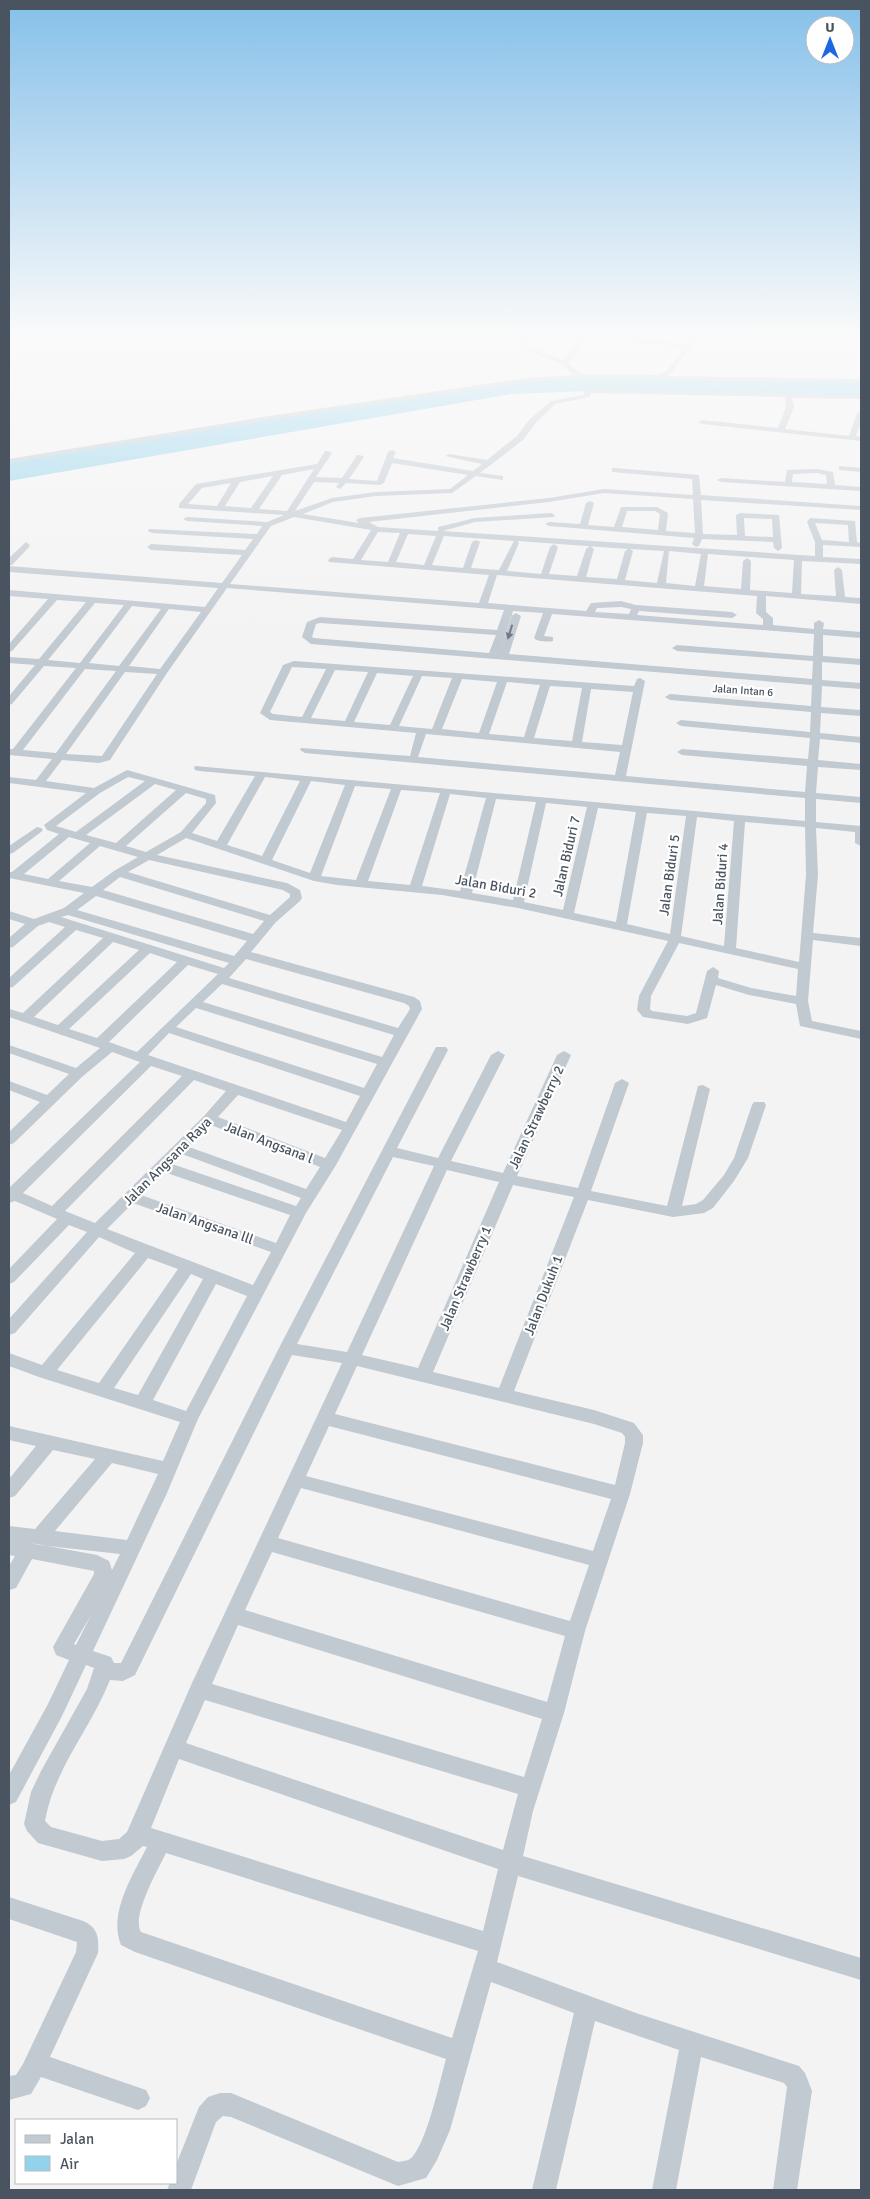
<svg xmlns="http://www.w3.org/2000/svg" width="870" height="2199" viewBox="0 0 870 2199" font-family="Signika,sans-serif">
<style>
.water{fill:#92d2eb}
.lines{fill:none;stroke-linecap:round;stroke-linejoin:round}
.minor{fill:#c1c9d1;fill-rule:evenodd}
.oneway{fill:#6e7782}
.labels{text-anchor:middle;stroke-width:4.5;stroke-linejoin:round;paint-order:stroke}
.far-street-label{font-size:11px;fill:#4a5460;stroke:#fff}
.street-label{font-size:14px;fill:#4a5460;stroke:#fff}
</style>
<rect width="100%" height="100%" fill="#f4f3f3"/>
<path class="water" d="M581 376 861 381V397L587 391 511 394 9 481V461L481 385Z"/>
<g class="lines">
<path class="minor" d="M480 334H525V343L528 346 563 360 582 338 556 334H592L686 344 694 334H700L671 373 667 376 861 379V383L585 378 582 381 578 378 527 382 269 420 9 463V459L269 416 527 378 573 375 563 365 529 351 519 343V339ZM589 338 684 347 667 371 657 375 582 374 568 363Z
M743 334H760L769 337 766 339Z
M587 389 861 395V399L792 398 794 407 785 429 849 436 857 413 861 411V422L856 436 861 437V441L702 424 698 422 702 420 778 428 786 407 785 397 591 393 590 397 555 404 535 424 523 440 480 473 503 476V480L476 476 452 493 376 496 333 502 303 514 359 523 356 520 360 518 549 498 604 489 693 495 692 479 612 472V468H615L699 475 701 495 861 506V510L701 500 703 534 737 535 736 515 740 513 779 515 782 548 778 551 774 548 773 542 702 539 699 546 696 547 692 544 694 538 549 526 545 524 549 522 580 524 586 503 590 501 594 503 588 525 614 527 621 507H657L668 513 666 531 695 533 693 499 604 493 549 502 369 522 378 527 438 531V527L475 518 551 513 555 515 554 517 475 522 443 531 815 556V542L807 522 810 518 855 521 857 542 861 543V547L823 545V557L861 559V564L802 561 801 594 836 596 834 570 838 567 842 570 845 597 861 598V604L766 596V612L773 618V625L814 629V623L819 620 824 623 823 629 861 632V638L823 635V656L861 659V665L822 662V680L861 683V689L822 686 821 707 861 710V716L821 713 820 733 861 737V743L820 739 818 760 861 764V770L818 767 816 793 861 797V803L816 799V822L861 826V846L855 843V832L816 828 818 875 813 933 861 938V946L813 940 808 1001 812 1021 861 1031V1039L800 1026 796 1004 749 995 716 985 707 1018 688 1024 643 1017 637 1010 639 996 668 941 518 908 442 895 337 885 314 881 186 838 157 855 287 883 300 890 302 898 300 901 276 922 251 952 414 997 420 1001 422 1009 336 1165 306 1213 198 1419 167 1493 93 1651 111 1657 114 1663H121L279 1348 436 1047H446L448 1050 397 1148 438 1158 491 1055 498 1051 505 1055 451 1161 503 1173 557 1055 564 1051 571 1055 517 1176 578 1188 615 1083 622 1079 629 1083 591 1191 667 1206 698 1086 703 1085 710 1089 682 1206 696 1204 703 1200 724 1175 734 1158 752 1105 754 1102H764L766 1105 748 1158 734 1181 713 1208 704 1213 673 1217 588 1200 514 1391 594 1410 634 1423 643 1435V1443L630 1494 585 1631 564 1713 533 1811 523 1856 861 1958V1980L518 1876 497 1962 636 2013 799 2066 805 2073 812 2091 797 2190H773L787 2087 784 2083 701 2057 676 2190H652L679 2050 595 2021 556 2190H532L574 2013 491 1982 450 2130 437 2160 426 2178 398 2186 231 2117 223 2116 216 2122 191 2190H167L170 2183H176V2165L199 2107 208 2097 220 2093H231L398 2162C401 2161 407 2161 410 2159 426 2147 440 2080 446 2059L135 1952 121 1945C108 1913 133 1875 147 1847L143 1846 131 1856 124 1859 102 1861 38 1843 27 1831 24 1824 31 1792 41 1771 87 1689 94 1668 86 1665 62 1716 16 1802 9 1805V1775L48 1704 69 1660 56 1655 53 1647 94 1574V1571L32 1559 16 1588 9 1590V1566L15 1556 9 1555V1526L35 1529 95 1459 53 1450 15 1496 9 1498V1479L36 1446 9 1440V1426L163 1461 180 1422 39 1377 9 1366V1353L42 1365 135 1253 99 1237 15 1333 9 1335V1319L87 1232 69 1225 14 1282 9 1284V1269L57 1219 15 1201 9 1203V1188L140 1062 112 1052 83 1076 14 1143 9 1145V1132L40 1102 9 1090V1081L47 1095 69 1074 9 1053V1045L76 1068 100 1048 9 1017V1009L23 1013 103 938 76 930 13 987 9 988V978L65 927 49 922 38 926 13 947 9 948V938L25 924 9 919V911L34 919 64 908 84 893 9 878V872H12L59 834 47 830 44 825 86 793 9 783V777L36 780 52 759 9 755V749H13L76 668 44 666 12 704 9 705V696L35 665 9 663V657L39 659 86 602 57 600 12 651 9 652V644L48 599 9 596V590L205 607 218 588 9 572V566L222 583 242 555 151 550 147 547 151 544 245 550 253 539 152 533 148 531 149 529 257 534 262 526 187 521 183 519 187 517 267 522 284 515 179 508V504L196 484 317 464 325 451H328L332 453 316 477 342 478 357 455H360L364 457 349 479 377 481 388 452 392 450 396 452 393 458 473 471 482 464 445 456 449 454 487 460 517 436 529 420 551 401 584 395V391ZM392 463 468 475 450 489 376 492 332 498 295 511 314 482 339 483 336 487 340 489 346 483 380 485 384 483ZM314 469 287 511 259 509 282 475ZM273 476 251 508 225 506 240 482ZM231 483 217 506 188 504 202 488ZM627 511H655L660 514 658 530 622 527ZM294 517 371 530 353 559 332 557 328 560 329 562 489 575 479 603 230 584 271 526ZM744 518 772 519 773 537 745 536ZM815 523 848 525 849 542 822 540ZM378 532 400 533 388 562 361 560ZM408 534 436 536 424 565 396 562ZM444 536 514 541 499 570 471 568 480 542 476 540 472 542 463 568 432 565ZM517 541 628 549 625 551 617 579 586 577 594 549 590 546 586 549 577 576 549 574 558 547 554 544 550 547 541 574 507 571 519 543ZM630 549 664 551 657 583 625 580 633 551ZM669 551 701 554 695 586 666 583ZM708 554 794 560 792 593 750 590 751 561 747 558 743 561 741 589 704 586ZM497 575 757 596 756 613 763 619V625L637 615 639 611 732 618 737 615 732 612 636 605 621 601 591 603 586 611 488 603ZM227 588 504 610 497 630 320 617 307 622 302 637 311 644 812 685 811 706 670 694 665 697 670 700 811 712 810 732 681 720 676 723 681 726 810 738 808 759 682 749 677 752 682 755 807 766 805 792 626 776 645 681 640 678 637 679 634 686 294 661 283 665 260 713 270 720 416 733 410 756 301 748 300 750 305 753 805 798V821L195 766 194 768 195 770 199 771 255 776 217 841 192 833 216 803 215 795 127 770 94 788 46 781 62 760 99 763 110 760 167 673ZM95 603 124 605 80 663 48 660ZM132 606 161 609 119 666 89 663ZM621 607 631 609 629 614 595 612 597 608ZM169 609 201 612 160 669 129 666ZM513 611 543 613 534 638C538 642 548 642 553 641V637L544 636 552 614 814 634 813 656 677 645 672 648 677 651 813 661 812 679 509 654 521 616 516 613 511 616 499 654ZM320 623 496 635 489 653 314 638 312 637 316 624ZM292 667 326 669 302 717 273 714 270 712ZM85 669 116 671 56 753 23 750ZM335 670 368 672 345 721 311 718ZM125 672 157 674 102 756 66 754ZM377 673 413 676 390 725 354 722ZM422 676 452 678 432 729 399 726ZM462 679 497 682 479 733 442 729ZM507 682 540 685 524 737 489 734ZM550 686 582 688 572 741 534 738ZM591 689 633 692 622 745 582 742ZM426 734 620 752 615 775 418 757ZM128 777 145 781 76 832 56 826 100 793ZM265 777 300 781 262 856 227 845ZM311 781 345 785 310 873 272 860ZM155 784 176 790 116 843 86 835ZM355 786 391 789 356 880 321 876ZM401 790 440 793 410 885 368 881ZM186 793 206 799V803L181 832 146 852 126 846ZM450 794 486 798 460 891 422 886ZM496 799 536 802 513 900 472 893ZM546 803 587 807 563 910 524 902ZM598 808 636 812 616 922 574 913ZM647 813 686 816 670 934 627 924ZM697 817 734 821 724 946 681 936ZM745 822 805 827 806 875 799 962 736 948ZM69 837 90 843 48 879 24 874ZM100 846 138 857 114 871 92 887 59 881ZM149 860 283 890 290 894V897L270 915 128 872ZM120 877 264 921 253 934 103 890ZM96 896 247 941 234 956 77 910ZM68 915 229 963 224 968 61 917ZM113 942 139 950 58 1025 34 1017ZM679 943 798 969 796 996 751 988 718 978 719 971 713 967 707 971 696 1013 687 1016 652 1011 650 1009 651 996ZM150 953 177 962 97 1038 69 1029ZM246 959 404 1003 409 1006 410 1009 398 1028 229 978ZM188 965 218 974 137 1052 109 1042ZM222 984 394 1035 382 1057 203 1002ZM196 1008 377 1064 364 1088 176 1027ZM169 1033 360 1096 346 1122 148 1055ZM151 1066 182 1076 52 1206 23 1193ZM194 1080 226 1091 204 1116 95 1223 65 1211ZM238 1095 342 1130 325 1158 218 1117ZM211 1125 320 1167 306 1189 189 1147ZM182 1154 301 1198 296 1206 172 1164ZM393 1157 434 1166 347 1352 297 1344ZM447 1170 499 1182 418 1368 362 1355ZM164 1172 290 1215 276 1243 141 1195ZM513 1185 574 1197 499 1388 433 1372ZM133 1203 271 1252 253 1285 107 1229ZM148 1258 178 1269 99 1383 57 1370ZM191 1274 203 1279 138 1395 114 1388ZM216 1284 247 1296 186 1411 153 1400ZM292 1355 342 1363 192 1683 127 1832 119 1839 102 1841 51 1827 45 1821C54 1769 91 1728 110 1680L123 1681 135 1675ZM357 1366 594 1424 622 1433 625 1437V1443L615 1485 335 1414ZM329 1426 611 1499 593 1551 306 1476ZM112 1463 158 1474 127 1540 55 1531ZM301 1488 589 1565 570 1621 278 1538ZM31 1543 39 1545 120 1554 112 1570 109 1561 97 1555ZM272 1552 565 1636 547 1702 245 1610ZM91 1615 76 1645 74 1644ZM238 1625 542 1719 524 1777 212 1684ZM205 1700 518 1794 503 1850 186 1743ZM179 1759 498 1869 483 1931 151 1828ZM166 1853 478 1951 452 2038 141 1932C131 1916 158 1870 166 1853Z
M839 466 861 468V472L839 470Z
M817 469 833 472 835 485 861 487V491L721 482 717 480 721 478 785 482 787 470ZM817 473 826 475 827 484 792 482 793 474Z
M26 542 30 545 29 547 12 565H9V558Z
M37 827 41 828 43 830 41 832 13 853 9 854V846Z
M9 1897 83 1921C98 1927 99 1938 98 1953L50 2057 146 2090 150 2098 146 2106 138 2110 41 2077 31 2094 9 2100V2076L16 2075 23 2064 76 1952 77 1942 9 1919Z"/>
</g>
<defs><path id="oneway-solid" d="M-6-.8H1V-3.2L6.5 0L1 3.2V.8H-6Z" transform="scale(1.25)"/></defs>
<use class="oneway" href="#oneway-solid" transform="translate(510 632) rotate(107)"/>
<linearGradient id="sky" x2="0" y2="1"><stop stop-color="#85c0e9"/><stop offset="0.52" stop-color="#fafafa"/><stop offset="1" stop-color="#fafafa" stop-opacity="0"/></linearGradient>
<rect width="870" height="642" fill="url(#sky)"/>
<g class="labels">
<g class="far-street-label">
<text transform="translate(743 690) rotate(4)" y="4">Jalan Intan 6</text>
</g>
<g class="street-label">
<text transform="translate(566 856) rotate(-77)" y="5">Jalan Biduri 7</text>
<text transform="translate(669 875) rotate(-82)" y="5">Jalan Biduri 5</text>
<text transform="translate(720 884) rotate(-86)" y="5">Jalan Biduri 4</text>
<text transform="translate(496 886) rotate(10)" y="5">Jalan Biduri 2</text>
<text transform="translate(536 1117) rotate(-65)" y="5">Jalan Strawberry 2</text>
<text transform="translate(269 1142) rotate(21)" y="5">Jalan Angsana l</text>
<text transform="translate(167 1161) rotate(-45)" y="5">Jalan Angsana Raya</text>
<text transform="translate(205 1223) rotate(19)" y="5">Jalan Angsana lll</text>
<text transform="translate(465 1278) rotate(-67)" y="5">Jalan Strawberry 1</text>
<text transform="translate(543 1295) rotate(-69)" y="5">Jalan Dukuh 1</text>
</g>
</g>
<rect width="870" height="2199" fill="none" stroke="#4a5460" stroke-width="20"/>
<rect x="15" y="2119" width="162" height="65" fill="#ffffff" stroke="#b7bbbf"/>
<rect x="25" y="2135" width="25" height="8" fill="#c1c9d1" stroke="#b7bbbf"/>
<text x="60" y="2144" font-size="15" fill="#4a5460">Jalan</text>
<rect x="25" y="2156" width="25" height="15" fill="#92d2eb" stroke="#b7bbbf"/>
<text x="60" y="2169" font-size="15" fill="#4a5460">Air</text>
<g transform="translate(830 40)"><circle r="24" fill="#ffffff" stroke="#b7bbbf"/>
<path d="M0-4L9 19L0 12L-9 19Z" fill="#1f66e2"/>
<text y="-8" font-size="14" font-weight="bold" text-anchor="middle" fill="#4a5460">U</text>
</g>
</svg>
